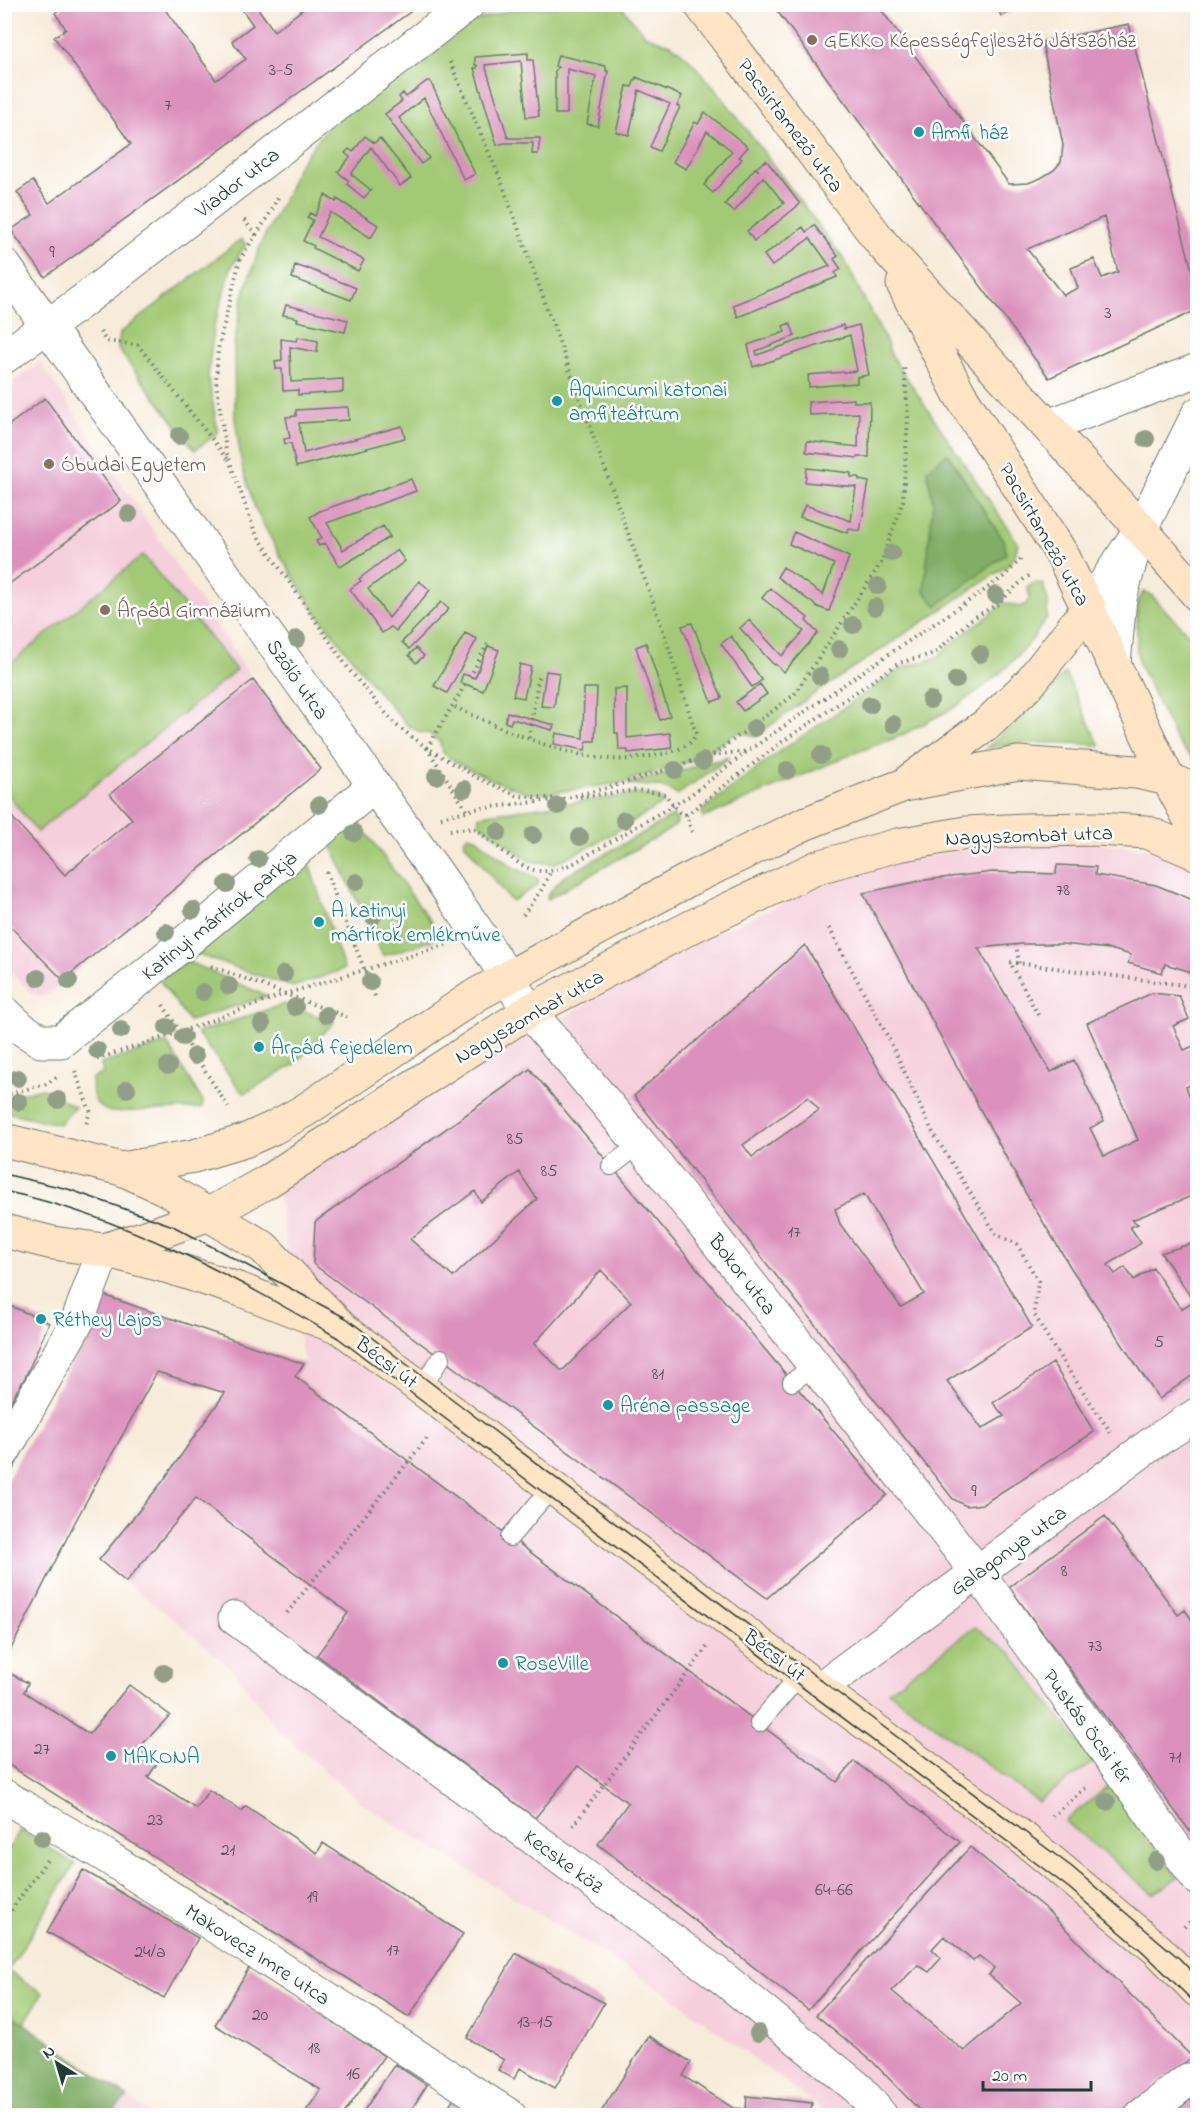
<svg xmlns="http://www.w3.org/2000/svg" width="1202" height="2120" viewBox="0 0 1202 2120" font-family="'Indie Flower',sans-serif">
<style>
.built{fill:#f5cfdb}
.green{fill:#a2c974;stroke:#608354;stroke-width:1.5}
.forest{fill:#81ad66;stroke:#50754d;stroke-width:1.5}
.building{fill:#dc91bc;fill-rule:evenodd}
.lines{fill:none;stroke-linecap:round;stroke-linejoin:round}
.lane-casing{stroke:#6b7a6e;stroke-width:20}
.street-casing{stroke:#6b7a6e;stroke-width:35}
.secondary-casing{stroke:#6b7a6e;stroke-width:35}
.path{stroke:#6b7a6e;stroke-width:4;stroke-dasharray:1.5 4.5;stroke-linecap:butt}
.lane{stroke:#fff;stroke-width:18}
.street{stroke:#fff;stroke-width:33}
.secondary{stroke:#ffe4c6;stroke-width:33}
.tram{stroke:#1f3d34;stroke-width:1.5}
.tree{fill:#929f87}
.education-dot{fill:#8d6e63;stroke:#fff;stroke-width:2}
.culture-dot{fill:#0f9aa8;stroke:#fff;stroke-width:2}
.labels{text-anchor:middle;stroke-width:5;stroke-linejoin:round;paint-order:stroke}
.number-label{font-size:18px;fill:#4e5256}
.education-label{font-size:21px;fill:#785e54;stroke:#fff;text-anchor:start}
.street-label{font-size:21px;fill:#1f3d34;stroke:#fff}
.culture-label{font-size:21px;fill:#0d838f;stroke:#fff;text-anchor:start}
</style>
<rect width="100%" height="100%" fill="#fff"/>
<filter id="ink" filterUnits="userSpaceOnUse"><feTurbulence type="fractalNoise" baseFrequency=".0167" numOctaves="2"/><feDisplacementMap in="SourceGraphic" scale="12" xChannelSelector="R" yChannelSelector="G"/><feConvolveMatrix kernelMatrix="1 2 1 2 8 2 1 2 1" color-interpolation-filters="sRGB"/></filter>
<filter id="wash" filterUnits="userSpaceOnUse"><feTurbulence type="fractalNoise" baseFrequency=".008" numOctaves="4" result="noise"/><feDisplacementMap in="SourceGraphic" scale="24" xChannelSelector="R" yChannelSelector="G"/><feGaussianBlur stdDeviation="1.35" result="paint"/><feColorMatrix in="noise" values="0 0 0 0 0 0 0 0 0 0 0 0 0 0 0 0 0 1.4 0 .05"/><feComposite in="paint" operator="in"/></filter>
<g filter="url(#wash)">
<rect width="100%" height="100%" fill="#f7ebd9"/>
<path class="built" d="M40 362 253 680 321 769 47 995 40 997 30 992 5 965V388Z
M1057 838 1161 850 1197 870V2115H829L668 1994 364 1805 278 1730 234 1671 181 1625 126 1582 304 1364 278 1191 524 1039 704 939 845 875 981 845Z
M128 2097 151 2115 108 2116Z"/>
<path class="green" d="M558 4 620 5 645 35 672 45 686 56 719 93 843 258 886 341 891 355 1018 543 1015 556 1007 566 814 694 756 736 738 732 697 759 620 783 550 793H529L495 781 459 764 443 753 440 742 428 733H422L408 726 375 688 343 647 311 605 281 557 255 509 242 466 235 419 234 346 243 295 262 241 289 189 298 166 328 126 465 24 514 9 555 7Z
M241 239 246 244 231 268 214 326 208 376 218 433 195 450 118 349 120 333Z
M143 555 236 670 37 832 5 791V668Z
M1033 583 1043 584 1048 601 1047 617 1031 641 1006 668 983 687 955 707 900 736 852 754 703 818 702 813 706 807 779 752 902 668 938 657 947 647 1005 603 1020 607 1026 604 1030 597 1027 587Z
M1143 592 1150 594 1197 643V761L1186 752 1176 740 1139 664 1137 649V605Z
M1065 673 1100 746C1062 740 1024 742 986 748L1034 707Z
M730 757 677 795C664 784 643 786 627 784Z
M637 794 658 797 664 803 591 846 553 864 529 861 479 823V816L487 814Z
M673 816 677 821 676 825 664 833 548 899 547 896 562 878Z
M356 819 442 937 383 956 329 841Z
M468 835 475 837 511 866 537 878 539 882 536 886 513 901 509 899 463 841Z
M307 858 344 969 293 987 193 953Z
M184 960 267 996 189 1021 160 981Z
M284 1004 334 1022 294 1065 245 1093 241 1091 197 1033Z
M167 1043 203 1102 202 1108 111 1112C92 1106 92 1096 92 1078L103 1074 101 1064Z
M41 1088 75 1107 59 1124 5 1112V1098Z
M975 1627 1011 1653 1093 1762 1038 1802 888 1691Z
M1110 1785 1178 1878 1153 1894 1065 1821Z
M20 1830 75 1864 8 1971 43 1993 5 2054V1855Z"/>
<path class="forest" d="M947 453 1004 541 1006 554 937 606 924 591 933 502 927 470Z
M5 2010 128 2097 108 2115H5Z"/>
<g id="blocks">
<path class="building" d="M66 4H161L216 80 246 59 232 41 253 25 238 4H260L257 7 274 31 310 4H421L45 277 11 230 33 215 17 192 33 181 49 203 131 144 54 37 66 29 55 13Z
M772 4H877L1009 184 1028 183 1041 178 1054 170 1061 162 1063 145 1042 42 1129 24 1197 290V310L1049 378ZM1104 217 1118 272 1102 278 1094 259 1071 268 1078 288 1063 295 1027 249Z
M996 4H1026L1001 16Z
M528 53V60H533L539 116 526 117 521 61 485 65 508 138H540L538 154H532L533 143H505L497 145 474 68H477V65H475V57Z
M558 55 606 66V71H608L598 126 587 124 596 76 567 69V114H555V70L558 67 555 66Z
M636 77 682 96 677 106 680 107 659 151 650 147 670 104 639 90 629 135 616 132 627 86 632 87Z
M427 81H430L475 174 464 180 424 98 399 118 429 158 421 164 385 114 402 101 399 97 403 93 406 97Z
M705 112 748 147 739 157 742 159 713 193 704 185 732 151 707 131 686 169 673 162 695 122 698 124Z
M365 136 374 143 380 138 411 178 400 186 371 147 351 174 371 190 364 198 347 184 349 181 338 172 350 157 345 153 349 149 353 152Z
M766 160 800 204 754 241 747 231 784 203 763 177 734 212 725 204 755 168 759 171 756 168Z
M325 195 336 202 337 199 378 225 371 238 330 212 318 237 364 260 358 271 313 248 314 246 303 241 313 220 307 217 310 213 315 216Z
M814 225 838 256 834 259 841 269 835 273 837 277 738 317 733 305 830 266 810 238 772 266 764 255 803 227 806 232Z
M295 265 307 269V268L356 288 351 300 292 278Z
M286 305 348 320 345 332 297 321 298 318 283 315Z
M790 323 795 336 756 351 757 355 843 325 844 329 859 325 869 375 857 377V383L809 387 808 375 857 371 850 335 753 367 748 345 785 332 783 326Z
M298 337 318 341 317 352 290 347 291 382 343 379V392L298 395V390L283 391 282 369H276L275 361 282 360 281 339 297 341Z
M45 398 121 501 5 587V428Z
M854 399V402H870L869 457H858V458L806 452 807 441 858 447 859 413 809 415 808 402Z
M348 407 349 420 299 423 304 453 402 426 405 438 296 467 291 443 285 444 284 439 290 438 286 417 296 416V410Z
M807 468 851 473V477H859V480L869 482 860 531 849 529 848 533 800 517 805 505 851 521 856 487 805 482Z
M411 479 416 491 327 523 343 550 383 526 390 537 340 567 325 543 319 546 316 541 322 538 310 517 320 511Z
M794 532 849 557 829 611 818 607 777 577 783 567 823 595 834 564 789 544Z
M397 550 405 561 368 589 389 618 419 581 430 590 396 631 391 627 382 633 350 589 361 581 359 579Z
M770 588 808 618 806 621 818 633 784 672 775 664 774 665 740 628 749 620 782 656 804 631 762 598Z
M441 602 449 609 409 649 402 642Z
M692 623 722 698 712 702 682 626Z
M465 633 477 639 447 693 434 686Z
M731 636 762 680 752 687 721 644Z
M646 643 670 716 660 720 636 647Z
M488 646 499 650 483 691 460 682 463 674 475 678Z
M416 648 424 656 416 663 409 655Z
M520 664 531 667 524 698 513 696Z
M546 671 559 673 554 707 541 706Z
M253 680 321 769 63 980 4 920V809L65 875 132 819 110 794Z
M760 684 767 694 743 711 736 702Z
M584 688H597L595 741H587L585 750 554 744 556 733 583 738Z
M627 688V738L670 733 672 748 628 753V750H619L618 733H615L614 689Z
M507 712 554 725 552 730 512 719 510 724 505 722Z
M1057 865 1096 867 1095 875 1156 885 1193 900 1196 893 1197 894V977L1185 970 1165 964 1162 973 1128 963 1131 955 1110 949 1062 944H1022L978 948 1051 1072 1074 1060 1104 1121 1090 1128 1104 1156 1138 1140 1087 1023 1152 993 1179 996 1189 1019 1173 1026 1184 1050 1196 1045 1197 1050V1082L1186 1087 1197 1114V1194L1132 1220 1138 1224 1130 1227 1141 1243 1108 1265 1115 1274 1125 1267 1134 1280 1153 1268 1181 1309 1194 1301 1161 1253 1197 1242V1372L1159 1399 1071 1268 1026 1194 863 893 925 880 993 872 1056 874Z
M805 945 1032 1327 947 1381 982 1429 1004 1416 993 1403 1053 1363 1094 1432 983 1504 966 1506 953 1499 634 1096ZM808 1097 819 1110 752 1157 743 1145ZM864 1194 924 1294 901 1307 840 1224 835 1209Z
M530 1069 887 1495 767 1598 313 1264 315 1222ZM519 1172 537 1199 453 1277 410 1239 475 1191 481 1202ZM601 1270 631 1302 562 1371 534 1344Z
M103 1295 304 1364 295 1376 837 1782 854 1761 960 1842 808 2010 598 1844 628 1803 578 1766 535 1818 317 1655 348 1613 196 1498 126 1582 99 1560 163 1481 225 1393 157 1372 75 1522 4 1663V1486L82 1343Z
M4 1303 49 1323 25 1378 4 1412Z
M1105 1516 1178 1615 1185 1610 1197 1627V1841L1009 1587Z
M4 1670 28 1683 24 1692 89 1734 129 1685 170 1715 138 1749 158 1762 148 1777 196 1808 209 1790 242 1811 246 1806 317 1853 323 1843 463 1934 409 2017 4 1762Z
M970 1847 1047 1910 1192 2057 1117 2115H924L873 2062 816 2015ZM944 1936 973 1961 979 1956 994 1968 989 1975 1021 2003 964 2051 892 1991 918 1965 929 1972 941 1958 932 1949Z
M83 1870 198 1938 164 1998 47 1932Z
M516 1953 604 2003 555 2088 520 2068 514 2079 498 2070 504 2060 467 2038Z
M250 1966 384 2056 343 2115H303L321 2090 215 2025Z
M649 2036 691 2062 683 2076 733 2108 746 2109 747 2096 812 2103 810 2115H599Z
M395 2064 427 2085 408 2115H361Z
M1197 2086V2115H1158Z
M455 2096 487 2115H443Z"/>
</g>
</g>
<g filter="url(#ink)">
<use href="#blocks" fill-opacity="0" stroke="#6b7a6e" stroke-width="1.5"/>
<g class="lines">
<g class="lane-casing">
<path id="lane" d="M611 1166 640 1144
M792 1382 815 1365
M421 1388 441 1358
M510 1537 552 1487
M759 1723 800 1675"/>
</g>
<g class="street-casing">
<path id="street" d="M4 265 435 871 479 934 529 1011 640 1144 978 1573 1198 1879
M4 357 80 303 468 4
M1048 426 1198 370
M1089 607 1141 529 1198 414
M1114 663 1120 598 1131 559
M4 1012 22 1029 41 1041H61L144 976 374 786
M4 1451 78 1320 104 1250
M235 1618 719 1975 859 2089 881 2116
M819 1689 1154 1442 1198 1414
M4 1796 106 1856 510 2116
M1141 2116 1188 2080"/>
</g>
<g class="secondary-casing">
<path id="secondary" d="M700 4 883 245 1141 529 1198 595
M903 284 959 393 1063 556 1168 779 1188 816 1198 827
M910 780 986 725 1029 684 1089 607
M4 1140 122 1169 164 1188 263 1247 344 1330 819 1689 1024 1839 1158 1950 1198 1991
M122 1169 194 1156 244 1141 273 1128 304 1111 476 995 507 978 688 880 804 824 904 785 1018 763 1136 772 1168 779 1198 792
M4 1231 53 1243 104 1250 169 1267 241 1290 334 1326
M104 1250 146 1237 209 1214 268 1181 529 1011 693 926 818 867 898 845 966 833 1026 830 1097 829 1146 832 1198 854"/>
</g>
<path class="path" d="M450 62 502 183 664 633 696 734C691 747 675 751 662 754 651 756 640 758 630 759 578 764 499 728 453 706
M244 220 256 235 240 259 218 349 216 381 226 451 255 532 350 671 396 725 427 748 478 778 518 796 563 799 621 784 712 755 748 751
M256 235 272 210 279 195
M100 332 106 341 138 345 229 461
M470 677 488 643
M529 738 539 674
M427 748 467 811
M427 748 465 685
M713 755 794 695 881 563 903 501 908 417 904 365
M580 797 637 790 665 794 679 812 686 815
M441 817 475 809 552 800
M450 830C457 829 466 828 474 829 480 831 487 839 493 843 523 867 535 881 574 863L689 796 748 751 868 668 982 592 1003 577 1022 558
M692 832 686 815 782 742 899 663 935 653 970 620 999 603 1024 579 1033 574
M326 872 376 999
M523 915 542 889 551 871
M829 928 889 1039 933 1133 996 1234 1017 1244 1038 1281 1034 1314 1055 1350 1111 1433
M1016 944 1019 963
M211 966 347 1017
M163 1005 230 1110
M1038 1015 1010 962 1198 987
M97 1059 180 1032 285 994 446 945
M75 1071 90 1111 86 1125
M4 1095 46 1084 57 1077
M287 1613 428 1437
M1052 1816 1088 1786
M573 1826 707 1647
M4 1920 47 1860
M1184 1927 1198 1915"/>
<use href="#lane" class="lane"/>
<use href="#street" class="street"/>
<use href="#secondary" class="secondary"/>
<path class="tram" d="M4 1174 68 1189 173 1226 346 1318 826 1684 1072 1867 1180 1959 1198 1978
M4 1191C124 1217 234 1276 338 1338L1069 1888 1143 1952 1198 2006"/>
</g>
<g class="tree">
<circle cx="179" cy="436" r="9"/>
<circle cx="1146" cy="439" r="9"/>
<circle cx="129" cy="514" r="9"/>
<circle cx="892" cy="553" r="9"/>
<circle cx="878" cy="586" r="9"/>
<circle cx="996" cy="595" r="9"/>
<circle cx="875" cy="607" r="9"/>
<circle cx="853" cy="625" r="9"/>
<circle cx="297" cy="639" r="9"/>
<circle cx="839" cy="649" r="9"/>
<circle cx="980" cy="654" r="9"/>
<circle cx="820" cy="676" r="9"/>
<circle cx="956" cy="680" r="9"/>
<circle cx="930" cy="700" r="9"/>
<circle cx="870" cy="705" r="9"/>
<circle cx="893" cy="724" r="9"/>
<circle cx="754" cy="728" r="9"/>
<circle cx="821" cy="755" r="9"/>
<circle cx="703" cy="761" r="9"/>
<circle cx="675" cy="770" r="9"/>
<circle cx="787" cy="770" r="9"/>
<circle cx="436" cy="776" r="9"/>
<circle cx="464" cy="789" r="9"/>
<circle cx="319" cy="805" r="9"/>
<circle cx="558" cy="806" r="9"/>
<circle cx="624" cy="820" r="9"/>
<circle cx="498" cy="832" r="9"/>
<circle cx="354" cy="833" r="9"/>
<circle cx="533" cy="835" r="9"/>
<circle cx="580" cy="837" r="9"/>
<circle cx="258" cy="859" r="9"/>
<circle cx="356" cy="882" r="9"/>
<circle cx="227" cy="884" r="9"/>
<circle cx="193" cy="910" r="9"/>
<circle cx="373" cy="916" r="9"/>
<circle cx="166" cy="932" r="9"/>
<circle cx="284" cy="974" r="9"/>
<circle cx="38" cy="978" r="9"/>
<circle cx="69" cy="981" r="9"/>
<circle cx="370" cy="982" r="9"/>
<circle cx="229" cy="986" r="9"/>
<circle cx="203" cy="992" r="9"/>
<circle cx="295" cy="1007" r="9"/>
<circle cx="326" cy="1015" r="9"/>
<circle cx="262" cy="1024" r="9"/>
<circle cx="167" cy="1027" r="9"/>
<circle cx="121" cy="1030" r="9"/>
<circle cx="183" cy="1037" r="9"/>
<circle cx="97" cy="1050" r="9"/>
<circle cx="195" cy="1056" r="9"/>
<circle cx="168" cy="1066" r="9"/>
<circle cx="18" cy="1078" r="9"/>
<circle cx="127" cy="1089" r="9"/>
<circle cx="58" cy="1100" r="9"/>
<circle cx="19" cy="1102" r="9"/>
<circle cx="164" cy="1673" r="9"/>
<circle cx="1107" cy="1802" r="9"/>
<circle cx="42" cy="1838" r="9"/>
<circle cx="1156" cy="1861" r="9"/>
<circle cx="758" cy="2033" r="9"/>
</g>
</g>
<g class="education-dot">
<circle cx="812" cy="40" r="6"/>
<circle cx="49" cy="464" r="6"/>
<circle cx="105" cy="610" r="6"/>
</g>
<g class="culture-dot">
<circle cx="919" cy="132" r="6"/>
<circle cx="557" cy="401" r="6"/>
<circle cx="319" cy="922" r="6"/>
<circle cx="259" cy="1047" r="6"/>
<circle cx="41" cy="1319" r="6"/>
<circle cx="608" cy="1405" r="6"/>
<circle cx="503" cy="1663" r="6"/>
<circle cx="111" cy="1756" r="6"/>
</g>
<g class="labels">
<g class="number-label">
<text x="281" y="75">3-5</text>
<text x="168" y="110">7</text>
<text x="52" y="257">9</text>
<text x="1108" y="318">3</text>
<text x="1063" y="895">78</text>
<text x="515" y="1144">85</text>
<text x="549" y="1176">85</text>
<text x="794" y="1237">17</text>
<text x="1159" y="1347">5</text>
<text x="658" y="1379">81</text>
<text x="974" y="1496">9</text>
<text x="1064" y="1576">8</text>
<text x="1095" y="1651">73</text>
<text x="42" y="1754">27</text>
<text x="1175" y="1762">71</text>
<text x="155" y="1825">23</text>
<text x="228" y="1855">21</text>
<text x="834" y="1895">64-66</text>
<text x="312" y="1902">19</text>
<text x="393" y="1955">17</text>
<text x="150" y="1957">24/a</text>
<text x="260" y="2020">20</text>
<text x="535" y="2027">13-15</text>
<text x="314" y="2053">18</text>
<text x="353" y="2079">16</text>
</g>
<g class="education-label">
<text x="824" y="47">GEKKO Képességfejlesztő Játszóház</text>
<text x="61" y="471">Óbudai Egyetem</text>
<text x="117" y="617">Árpád Gimnázium</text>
</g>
<g class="street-label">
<text transform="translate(791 125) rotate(53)" y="7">Pacsirtamező utca</text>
<text transform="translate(237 182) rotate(-38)" y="7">Viador utca</text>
<text transform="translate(1045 534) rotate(60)" y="7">Pacsirtamező utca</text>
<text transform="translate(298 679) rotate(55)" y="7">Szőlő utca</text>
<text transform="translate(1029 835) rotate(-2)" y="7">Nagyszombat utca</text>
<text transform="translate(219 915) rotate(-39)" y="7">Katinyi mártírok parkja</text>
<text transform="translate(529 1016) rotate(-30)" y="7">Nagyszombat utca</text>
<text transform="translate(743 1274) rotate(52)" y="7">Bokor utca</text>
<text transform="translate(387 1362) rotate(37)" y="7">Bécsi út</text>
<text transform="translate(1008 1550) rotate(-36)" y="7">Galagonya utca</text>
<text transform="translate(775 1655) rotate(37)" y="7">Bécsi út</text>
<text transform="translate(1088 1726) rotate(54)" y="7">Puskás Öcsi tér</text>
<text transform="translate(564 1861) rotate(36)" y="7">Kecske köz</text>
<text transform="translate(258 1954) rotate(33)" y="7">Makovecz Imre utca</text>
</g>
<g class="culture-label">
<text x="931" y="139">Amfi ház</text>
<text x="569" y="396">Aquincumi katonai<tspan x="569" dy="24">amfiteátrum</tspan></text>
<text x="331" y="917">A katinyi<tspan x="331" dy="24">mártírok emlékműve</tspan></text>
<text x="271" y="1054">Árpád fejedelem</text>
<text x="53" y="1326">Réthey Lajos</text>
<text x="620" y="1412">Aréna passage</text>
<text x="515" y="1670">RoseVille</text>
<text x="123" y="1763">MAKONA</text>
</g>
</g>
<rect width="1202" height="2120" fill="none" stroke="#fff" stroke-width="24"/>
<g transform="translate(57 2063) rotate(323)" stroke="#ffffff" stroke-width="4.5" paint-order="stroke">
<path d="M0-4.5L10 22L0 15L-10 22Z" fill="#1f3d34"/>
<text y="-9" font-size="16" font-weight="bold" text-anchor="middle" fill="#1f3d34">N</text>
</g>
<path d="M983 2081v9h108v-9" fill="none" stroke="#1f3d34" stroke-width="3"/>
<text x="992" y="2081" font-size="18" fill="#1f3d34" stroke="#ffffff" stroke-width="4.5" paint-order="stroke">20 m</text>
</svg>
